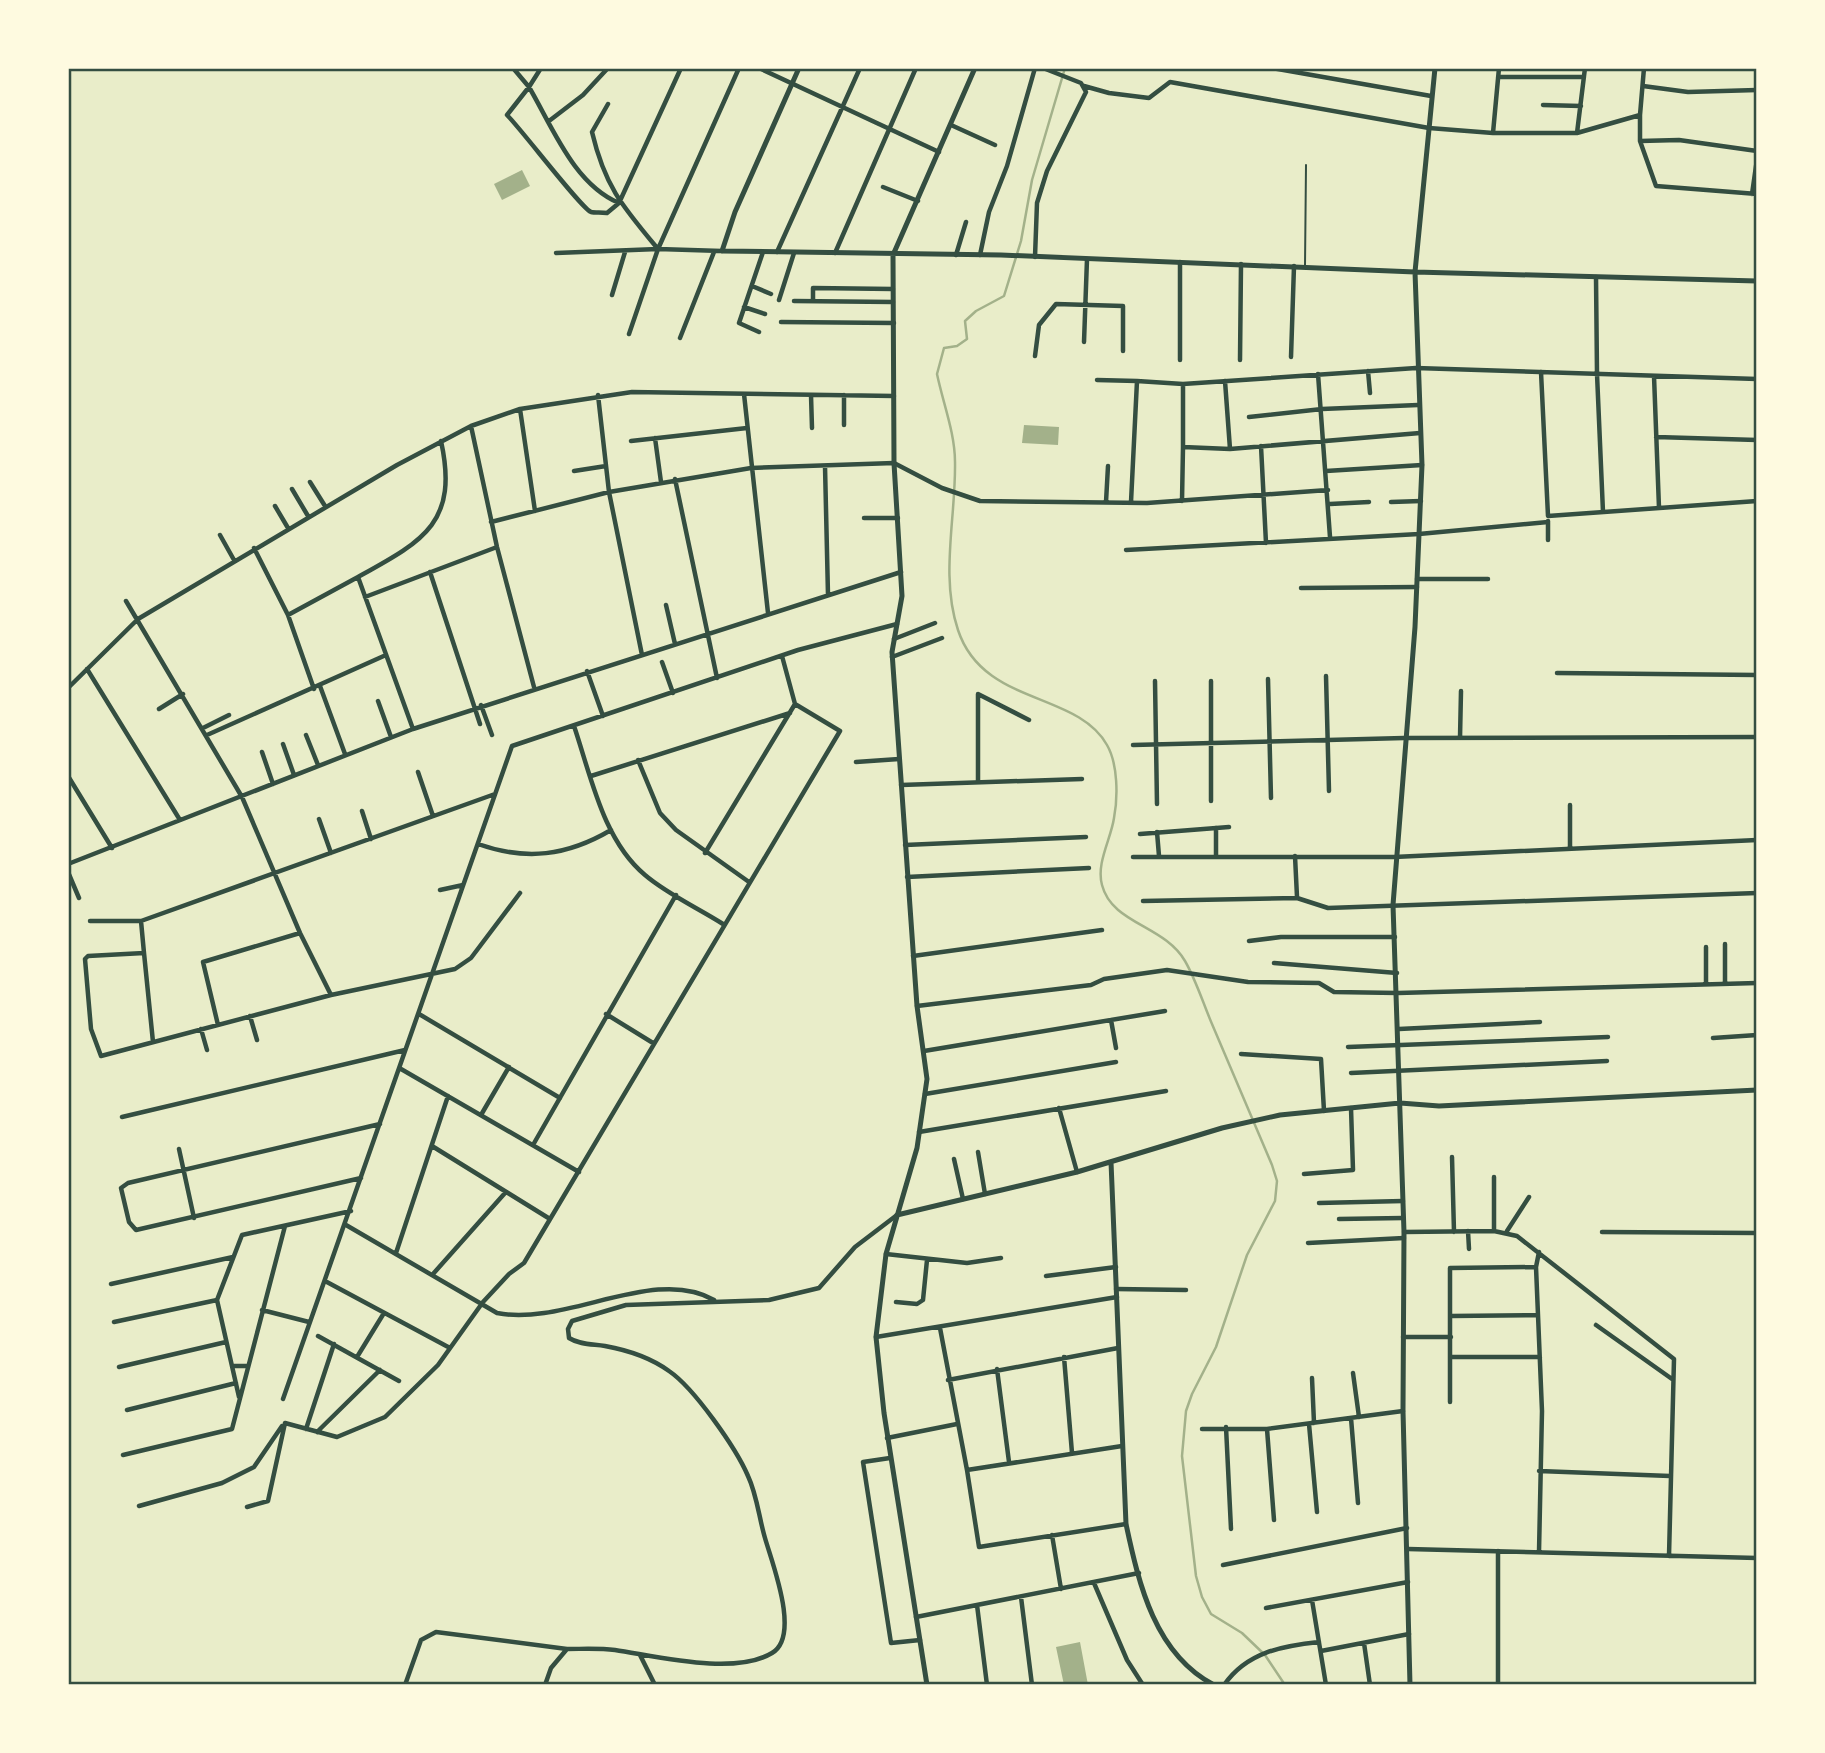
<svg xmlns="http://www.w3.org/2000/svg" width="1825" height="1753" viewBox="0 0 1825 1753" font-family="'Crimson Pro',serif">
<style>
.water{fill:#a3b18a}
.lines{fill:none;stroke-linecap:round;stroke-linejoin:round}
.stream{stroke:#a3b18a;stroke-width:2.5}
.service{stroke:#344e41;stroke-width:2}
.minor{stroke:#344e41;stroke-width:4.5}
.tertiary{stroke:#344e41;stroke-width:5}
.neatline{fill:none;stroke:#344e41;stroke-width:2.5}
</style>
<rect width="100%" height="100%" fill="#e9edc9"/>
<path class="water" d="M522 170 530 186 502 200 494 184Z
M1024 425 1059 427 1058 445 1022 443Z
M1080 1642 1088 1685H1064L1056 1647Z"/>
<g class="lines">
<path class="stream" d="M1065 68 1032 180 1021 241 1004 296 976 311 965 321 967 339 957 346 944 348 937 374C943 403 955 433 955 462 956 518 940 576 958 630 983 706 1077 691 1107 745 1118 764 1118 797 1114 818 1111 839 1096 863 1102 885 1112 924 1164 925 1185 961 1196 980 1203 1003 1212 1024 1232 1071 1252 1118 1272 1165L1277 1181 1275 1201 1247 1255 1216 1347 1192 1394 1186 1411 1182 1456 1196 1576 1202 1597 1211 1614 1242 1633 1265 1655 1285 1685"/>
<path class="service" d="M1305 266 1306 165"/>
<path class="minor" d="M513 68 529 87 541 68
M759 68 939 152
M1272 68 1431 96
M1498 77H1584
M1084 86 1109 93 1149 98 1170 82 1429 128 1493 133H1577L1640 115 1644 68
M1643 86 1688 92 1757 90
M608 104 592 132C605 187 623 207 658 249
M1543 105 1581 106
M1640 115V141L1656 186 1757 194
M549 121 583 95 608 68
M951 125 995 145
M1493 133 1499 68
M1577 133 1585 68
M1640 141 1679 140 1757 151
M883 187 918 201
M1752 194 1757 159
M619 203C574 184 553 128 529 87L507 115C522 130 581 208 591 212 595 213 602 212 607 213L619 203 681 68
M777 252 860 68
M556 253 658 249 722 251
M835 253 916 68
M956 255 966 222
M980 255 989 212 1007 166 1035 68
M1035 257 1037 203 1047 171 1086 92 1081 83 1043 68
M1596 277 1597 374 1603 512
M752 286 771 294
M612 295 625 252
M779 300 794 253
M794 301 893 302
M813 301V288L893 289
M744 307 765 314
M781 322 894 323
M759 332 739 323 763 252
M629 334 658 249 739 68
M680 338 714 252
M1084 342 1087 259
M1035 356 1039 325 1056 304 1123 306V351
M1291 357 1294 266
M1180 360V262
M1240 360 1241 264
M1368 371 1370 393
M1541 372 1548 516 1757 501
M1318 374 1330 537
M1654 376 1659 508
M1097 380 1137 381
M1225 381 1230 449
M1183 384V447L1230 449 1420 433
M744 394 768 613
M598 395 609 492 642 655
M811 395 812 428
M844 395V425
M520 409 535 511
M1249 417 1322 409 1418 405
M471 426 497 547 534 687
M1656 437 1757 440
M655 438 661 482
M631 441 747 428
M1261 446 1266 543
M825 466 828 595
M574 471 606 466
M1326 471 1422 465
M675 479 717 678
M310 482 325 506
M292 489 308 516
M1182 501 1183 447
M1106 502 1108 466
M1131 502 1137 381 1183 384 1416 368 1757 379
M1391 502 1421 501
M1330 504 1369 502
M275 506 288 528
M864 518H898
M1548 521V540
M491 522 609 492 751 468 894 463 942 488 980 501 1147 503 1328 490
M220 535 234 560
M254 548 288 615 314 689
M1126 550 1419 534 1548 522
M430 572 480 724
M1417 579H1488
M1301 588 1417 587
M365 597 497 547
M126 601 242 797 300 933 331 995
M666 605 675 644
M288 615 358 577
M894 639 935 623
M892 657 942 638
M662 662 673 693
M87 669 180 820
M587 671 603 716
M1557 673 1757 675
M1326 676 1329 791
M1268 679 1271 798
M1155 681 1157 804
M1211 681V801
M320 686 345 754
M68 688 138 619 397 465 471 426 520 409 632 392 894 396
M378 701 391 737
M481 705 492 735
M159 709 183 694
M574 726C591 776 603 840 645 875 667 894 698 908 723 924
M203 728 229 715
M413 729 358 577C423 541 459 523 441 441
M207 735 386 655
M306 735 318 765
M1460 738 1461 691
M283 744 294 775
M1133 745 1404 738 1757 737
M262 752 273 784
M638 760 660 813 676 830 749 882
M856 762 899 759
M418 772 433 816
M68 776 112 848
M591 776 790 713
M978 782V694L1029 720
M901 785 1082 779
M1570 805V849
M362 811 371 839
M319 819 331 853
M1216 828V855
M1157 832 1159 856
M1140 834 1229 827
M478 844C526 861 567 856 611 830
M905 845 1086 837
M705 853 795 704
M1295 856 1297 897
M1133 857H1394L1757 840
M68 864 413 729 901 572
M68 872 79 898
M907 877 1089 868
M440 890 463 885
M1143 901 1297 898 1328 908 1757 893
M90 921H141L495 794
M141 921 144 953 88 956 85 959 91 1029 101 1056 331 995 455 969 471 958 520 893
M1249 941 1281 937H1395
M1725 944V984
M1706 947V984
M144 953 153 1042
M913 956 1102 930
M1274 963 1397 973
M917 1006 1091 985 1104 979 1167 970 1248 982 1319 983 1334 992 1398 993 1757 983
M419 1014 560 1098
M606 1014 653 1043
M250 1016 257 1040
M1111 1020 1116 1048
M218 1025 203 962 300 933
M201 1029 207 1050
M1399 1029 1540 1022
M1713 1038 1757 1035
M1348 1047 1608 1037
M924 1051 1165 1011
M1241 1054 1321 1059 1324 1111
M401 1069 579 1172
M1351 1073 1607 1061
M925 1094 1116 1062
M1059 1108 1077 1172
M481 1115 509 1067
M122 1117 405 1050
M919 1132 1166 1091
M533 1145 676 895
M432 1146 550 1219
M179 1149 194 1218
M978 1152 985 1194
M1452 1157 1454 1232
M954 1159 963 1199
M1304 1174 1353 1170 1351 1108
M361 1178 136 1230 129 1222 121 1188 128 1183 380 1124
M1319 1203 1403 1201
M1339 1219 1403 1218
M346 1225 497 1313C564 1327 655 1265 714 1300
M1468 1231 1469 1249
M1494 1231V1177
M1507 1231 1529 1197
M1404 1232 1494 1231 1517 1236 1674 1359 1669 1556
M1602 1232 1757 1233
M1308 1243 1404 1238
M1539 1252 1536 1267 1542 1411 1539 1552
M396 1253 448 1096
M886 1254 967 1263 1001 1258
M433 1274 505 1193
M1046 1276 1116 1267
M325 1281 450 1348
M111 1284 233 1257
M1116 1289 1186 1290
M896 1302 917 1304 923 1300 927 1260
M262 1310 309 1322
M1451 1316 1537 1315
M114 1322 217 1300
M1596 1325 1672 1379
M940 1328 967 1470 1122 1446
M318 1336 399 1381
M876 1337 1117 1297
M1403 1337H1451
M357 1357 384 1313
M1064 1357 1072 1453
M1451 1357H1540
M232 1366H248
M119 1367 226 1342
M997 1369 1009 1462
M1353 1373 1359 1417
M1312 1378 1314 1423
M948 1380 1118 1348
M239 1397 217 1300 242 1235 351 1211
M283 1399 512 746 798 650 897 624
M1450 1402V1268L1536 1267
M127 1410 236 1383
M1351 1418 1358 1503
M1309 1424 1317 1512
M1226 1427 1231 1529
M306 1429 334 1344
M1202 1429H1267L1403 1411
M1267 1429 1274 1520
M317 1432 380 1370
M887 1438 957 1424
M123 1455 232 1429 285 1226
M890 1458 863 1462 891 1643 920 1640
M967 1470 979 1547 1126 1524
M1539 1471 1670 1476
M139 1506 222 1483 254 1467 282 1426
M247 1507 268 1501 285 1423 337 1437 385 1417 438 1365 483 1302 509 1274 524 1263 840 731 795 704 782 656
M1052 1535 1061 1589
M1408 1549 1757 1558
M1223 1565 1407 1528
M1094 1583 1127 1660 1143 1685
M1021 1597 1032 1685
M1312 1600 1326 1685
M977 1605 987 1685
M1266 1608 1408 1582
M916 1617 1139 1573
M1364 1643 1370 1685
M1321 1651 1409 1634
M640 1655 655 1685
M405 1685 421 1640 436 1632 567 1649
M545 1685 551 1668 567 1649C583 1649 599 1648 615 1650 656 1656 734 1676 772 1653 801 1636 772 1563 765 1538 759 1518 757 1495 748 1476 736 1448 694 1388 669 1371 651 1358 627 1350 605 1346 593 1344 580 1345 569 1338L568 1329 572 1321 626 1305 769 1300 819 1288 855 1247 897 1215
M1224 1685C1247 1652 1282 1646 1319 1642
M1498 1685V1551"/>
<path class="tertiary" d="M799 68 735 212 722 251 1001 255 1415 272 1757 281
M1111 1162 1126 1524C1139 1585 1155 1654 1214 1685
M897 1215 1077 1172 1222 1128 1280 1115 1400 1103 1439 1106 1757 1090
M927 1685 884 1413 876 1337 886 1254 917 1148 927 1079 917 1006 892 652 902 596 894 463 893 255 975 68
M1410 1685 1403 1411 1404 1232 1393 905 1415 627 1422 465 1415 272 1435 68"/>
</g>
<rect width="1825" height="1753" fill="none" stroke="#fefae0" stroke-width="140"/>
<rect x="70" y="70" width="1685" height="1613" class="neatline"/>
</svg>
